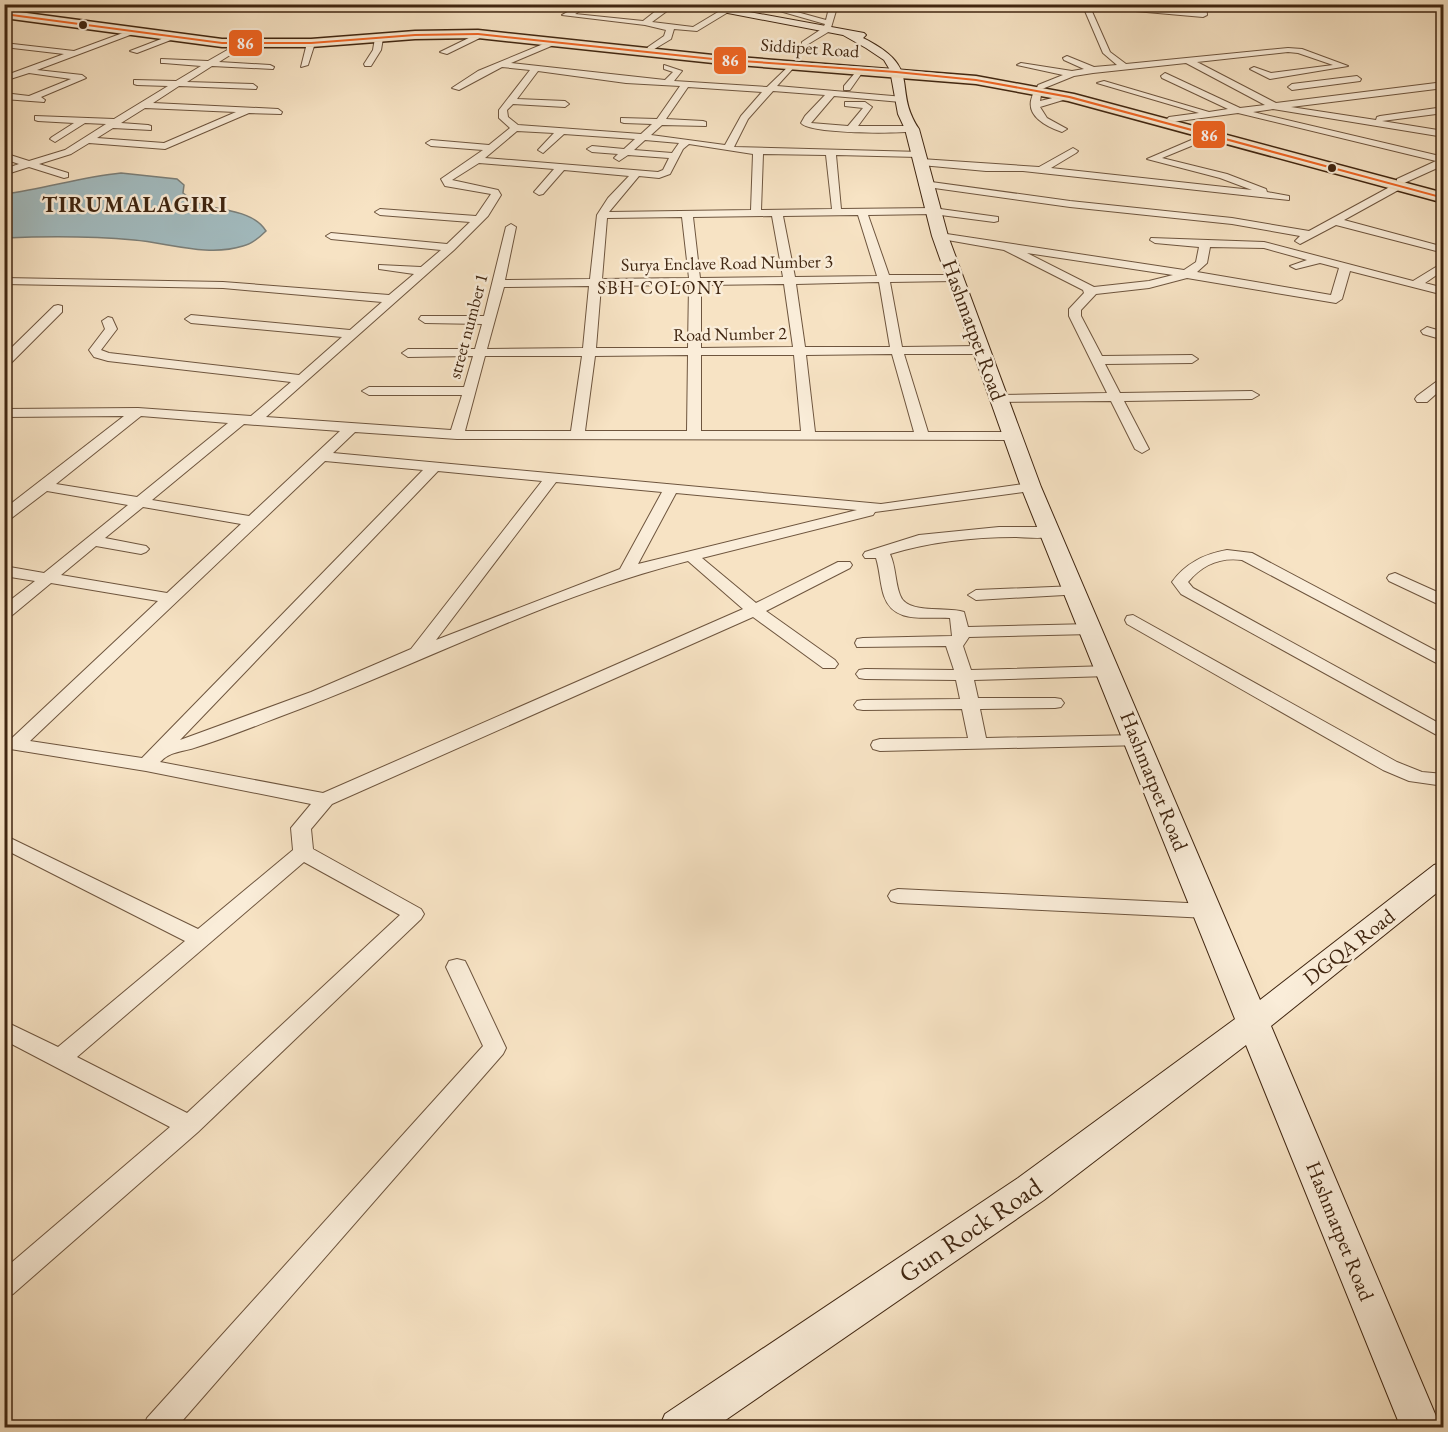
<svg xmlns="http://www.w3.org/2000/svg" width="1448" height="1432" viewBox="0 0 1448 1432" font-family="'EB Garamond',serif">
<style>
.water{fill:#a2bbbf;stroke:#7b7f79;stroke-width:1.5}
.lines{fill:none;stroke-linecap:round;stroke-linejoin:round}
.minor-casing{stroke:#6e553e;stroke-width:2}
.secondary-casing{stroke:#402611;stroke-width:2}
.primary-casing{stroke:#402611;stroke-width:3}
.minor{fill:#faedd9;fill-rule:evenodd}
.secondary{fill:#faedd9;fill-rule:evenodd}
.primary{fill:#f7e3c4;fill-rule:evenodd}
.bus-1-casing{stroke:#faedd9;stroke-width:4}
.bus-1{fill:#f26522;fill-rule:evenodd}
.bus-dot{fill:#402611;stroke:#faedd9;stroke-width:2}
.labels{text-anchor:middle;stroke-width:5;stroke-linejoin:round;paint-order:stroke}
.far-street-label{font-size:18px;fill:#402611;stroke:#faedd9}
.far-neighbourhood-label{font-size:18px;letter-spacing:1.5px;fill:#402611;stroke:#faedd9}
.street-label{font-size:21px;fill:#402611;stroke:#faedd9}
.far-district-label{font-size:22px;font-weight:bold;letter-spacing:1.5px;fill:#402611;stroke:#faedd9}
.near-street-label{font-size:26px;fill:#402611;stroke:#faedd9}
.line-badge{stroke:#faedd9;stroke-width:2}
.badge-label{font-size:16px;text-anchor:middle;font-weight:bold;fill:#fff}
</style>
<rect width="100%" height="100%" fill="#f7e3c4"/>
<filter id="stains"><feTurbulence type="fractalNoise" baseFrequency=".00333" numOctaves="4"/><feColorMatrix values="0 0 0 0 .2 0 0 0 0 .09 0 0 0 0 .02 0 0 0 .5 -.17"/></filter>
<radialGradient id="worn" r=".72"><stop offset=".6" stop-color="#630" stop-opacity="0"/><stop offset="1" stop-color="#630" stop-opacity=".3"/></radialGradient>
<path class="water" d="M121 173 177 179 184 185 183 193C189 198 196 203 204 205 224 211 254 211 266 231 260 237 252 244 243 246 208 257 169 243 134 240 91 236 47 236 5 238V194C44 189 81 177 121 173Z"/>
<g class="lines">
<g class="minor-casing">
<path id="minor" d="M582 4H592L575 14 643 21 657 10 618 4 664 7 667 11 652 22 693 27 723 9 730 11 697 31 674 29 671 39 651 51 647 49 648 47 664 36 666 30 645 25 562 15Z
M755 4H768L826 20 830 4H838L830 31 805 46H802V42L823 28 825 24Z
M1082 4H1114L1199 12 1198 4H1206L1207 15 1203 17 1090 7 1110 52 1126 64 1288 48 1302 49 1348 66 1270 79 1250 69 1254 67 1271 73 1333 65 1298 53 1288 52 1197 62 1276 103 1444 82V88L1291 107 1376 120 1377 117 1380 116 1444 107V113L1382 121 1444 131V137L1273 109 1253 112 1444 157V165L1402 184V188L1344 220 1444 247V253L1336 225 1300 244 1295 241 1300 236 1232 224 1070 207 920 186 919 184 924 181 1070 201 1232 218 1309 231 1397 183V179L1436 161 1238 113 1172 122 1167 119 1169 117 1199 113 1097 83 1104 81 1209 112 1228 109 1162 78 1161 76 1165 73 1240 108 1265 105 1186 63 1093 73 1074 76 1042 89 1040 101 1069 94 1073 97 1040 107 1047 118 1067 129 1062 132C1047 127 1025 116 1032 97 1033 92 1037 89 1038 85L1063 75 1017 65 1021 63 1072 71 1084 69 1064 60 1063 58 1067 56 1094 67 1117 65 1103 53Z
M131 30 138 32 37 70 82 75 86 78 41 97 45 100 44 102 4 99V93L29 96 71 79 29 73 4 81V76L64 54 4 47V43L74 51Z
M481 32 488 34 447 54 440 52Z
M169 36 176 38 137 53 130 51Z
M379 36 383 38 381 50 371 66H365L364 64 373 50 375 38Z
M553 40H556V44L511 63 665 80 673 72 664 69V65L682 71 674 81 767 87 793 62 797 64 777 86 904 97 905 99 901 102 834 96 811 123 848 126 863 108 845 106V102H865L872 107 858 126H912L915 127V131C899 134 809 134 801 123L805 116 825 95 773 91 748 119 734 147 921 152V156L918 157 836 155 841 209 933 208 998 217V221L994 222 933 214 868 215 889 275H955L961 278 955 281 890 282 902 347 980 346 986 350 980 354H904L928 432H1013L1020 436 1013 440 457 439 355 432 333 453 881 504 1031 483 1038 487 1031 491 875 512 873 515 702 558 756 603 838 562H850L852 565 850 568 766 611 835 660 838 664 835 668H823L753 617 332 804 311 829 313 849 421 909 424 914 421 919 198 1132 13 1294 4 1298V1269L170 1127 4 1040V1021L58 1047 185 941 4 849V835L198 929 293 850 291 828 311 804 146 771 4 748V736L12 738 158 601 51 583 10 617 4 619V605L35 581 4 576V566L44 573 128 505 47 491 9 520 4 521V509L124 416 4 417V409L138 408 251 416 291 382 108 361 94 357 89 350 105 329 102 321 108 317 112 318 117 329 101 350 109 353 299 375 342 337 191 323 185 319 191 315 350 330 382 302 223 288 4 284V278L223 282 389 295 414 274 379 269V265L421 267 441 250 331 239 326 236 331 233 447 244 470 222 380 215 375 212 380 209 476 216 491 194 445 186 441 179 483 150 431 146 426 143 431 140 489 145 510 128 499 118V110L530 70 502 67 459 90 452 88 478 71ZM538 71 626 83 680 86 657 119 621 118V122L624 123 652 124 641 134 518 125 508 117 507 110 513 104 565 107 569 104 565 101 517 99ZM688 87 762 92 741 116 725 145 651 135 662 125 706 126V122L703 121 666 119ZM517 131 554 133 538 150 543 153 564 134 635 139 624 149 592 146 587 149 592 152 618 154 614 158 619 161 628 155 669 158 663 170 658 172 485 158ZM645 140 679 143 672 153 634 150ZM689 144 753 154 751 210 609 212 639 176 659 178 670 174 683 149ZM763 154 826 155 832 209 761 210ZM479 163 554 169 534 192 539 195 543 194 564 170 629 176 608 198 597 215 590 279 505 280 516 227 511 224 506 227 484 316H421L419 319 425 323 482 324 475 349H408L402 353 408 357 473 356 464 387H369L362 391 369 395H462L451 430 266 417 454 250 488 216 501 195 498 190 452 180ZM858 215 877 276 795 277 783 216ZM772 216 783 277 700 278 693 217ZM682 217 689 278 602 279 607 218ZM879 282 890 347H805L796 284ZM784 284 793 347 701 348V285ZM689 285 688 348H596L601 286ZM589 286 583 348 487 349 504 287ZM892 354 914 432H815L806 355ZM688 355 687 431H585L595 356ZM701 355H794L801 431H701ZM485 356H582L571 431H465ZM141 416 228 423 137 497 56 484ZM244 424 340 431 249 516 152 500ZM325 461 423 470 142 758 30 741ZM438 471 542 481 411 649 311 692 180 740ZM556 482 662 492 620 569 436 640ZM676 493 857 510 638 564ZM143 507 241 524 167 593 61 575 96 546 141 554 146 552 149 549 146 546 105 538ZM688 561 743 609 323 793 160 762C170 751 183 752 197 747 232 736 265 722 300 709 429 660 553 595 688 561ZM304 862 400 915 187 1113 77 1057Z
M243 41H246V45L219 62 270 65 274 67 273 69 212 66 187 82 253 84 257 87 256 89 179 86 153 103 278 109 282 112 281 114 249 113 165 149 89 143 71 154 39 164 68 173V177L64 178 29 167 4 175V169L19 164 4 159V153L29 161 65 150 106 124 85 123 55 142 50 139 52 137 74 123 38 121 35 120V116L114 119 168 86 137 85 134 84V80L176 81 201 66 164 63H161V59L208 61ZM145 108 236 112 164 143 97 138 113 128 151 130V126L148 125 121 123Z
M311 41 315 43 308 65 301 67 307 43Z
M860 67 864 70 850 90H844V86Z
M1357 76 1361 79 1360 81 1292 90 1288 87 1292 84Z
M1210 132 1215 135 1213 137 1162 158 1227 174 1266 189 1267 192 1289 196V200L1023 171H986L921 165 916 162 921 159 1039 167 1073 148 1078 151 1076 153 1051 168 1252 190 1220 178 1147 159Z
M940 233 1184 270 1196 262 1199 247 1155 243 1150 240 1151 238 1264 242 1413 281 1444 262V270L1425 283 1444 288V295L1350 271 1342 299 1336 303 1187 278 1149 288 1096 294 1081 310V316L1102 356 1192 355 1198 359 1192 363 1105 364 1120 393 1252 391 1259 395 1252 399 1124 401 1149 449 1142 453 1135 449 1111 401 993 402 991 399 998 395 1107 393 1069 316V309L1084 293 1083 290 1004 250 936 238 935 236ZM1210 247 1264 248 1307 260 1290 266 1296 269 1320 263 1339 268 1331 295 1197 272 1207 263ZM1027 253 1173 275 1149 281 1094 287Z
M58 305 62 306V312L8 366 4 367V355L54 306Z
M1427 327 1444 332V340L1423 334 1421 331Z
M1444 376V387L1427 402H1417L1415 399 1417 396Z
M999 527H1052L1060 532C1052 541 1027 537 1015 537 973 537 930 542 890 554 896 567 895 582 900 595 907 615 945 606 964 612L968 627 1092 624 1100 629 1092 634 969 637 963 646 971 670 1109 666 1115 667 1118 671 1115 675 1109 676 974 680 978 698H1055L1061 699 1064 703 1061 707 1055 708 980 709 986 738 1138 735 1144 737 1147 741 1144 745 880 751 873 749 871 745 873 741 880 739 968 738 962 709 863 710 857 709 854 705 857 701 863 700 960 699 956 680 865 679 859 678 856 674 859 670 865 669 954 670 946 646 857 647 855 643 857 639 863 638 952 636 950 618C926 616 894 625 884 596 880 584 880 571 876 558H865L863 555 865 552 919 535Z
M1227 550 1252 553 1444 655V667L1242 560C1220 557 1202 565 1188 582L1193 588 1444 726V739L1181 594 1172 582C1186 563 1204 554 1227 550Z
M1395 573 1444 595V607L1389 581 1387 578 1389 575Z
M1076 586 1084 591 1082 594 976 600 968 595 976 590Z
M1133 615 1397 762 1422 772 1444 774V786L1409 781 1383 770 1127 624 1125 620 1127 616Z
M898 889 1208 904 1215 906 1218 911 1215 916 1208 918 898 903 891 901 888 896 891 891Z
M457 959 465 961 468 967 506 1048 503 1054 176 1428H143L147 1418 483 1046 446 967 449 961Z"/>
</g>
<g class="secondary-casing">
<path id="secondary" d="M681 4H706L864 33 866 35 863 38C925 69 891 87 919 129L948 236 1041 487 1260 1000 1434 865 1444 862V887L1271 1026 1441 1428H1401L1246 1045 1044 1200 714 1428H659L665 1414 1018 1178 1235 1019 1021 487 932 236 905 129 898 114 890 70 884 60 866 48 843 35Z"/>
</g>
<g class="primary-casing">
<path id="primary" d="M4 10 222 39H311L415 31 478 30 713 55 976 76 1074 94 1444 193V203L1068 101 976 84 713 63 478 38 415 39 311 47H222L4 18Z"/>
</g>
<use href="#minor" class="minor"/>
<use href="#secondary" class="secondary"/>
<use href="#primary" class="primary"/>
<g class="bus-1-casing">
<path id="bus-1" d="M4 13 222 42H311L415 34 478 33 713 58 896 71 976 79 1070 96 1444 197V199L1069 98 976 81 896 73 713 60 478 35 415 36 311 44H222L4 15Z"/>
</g>
<use href="#bus-1" class="bus-1"/>
</g>
<g class="bus-dot">
<circle cx="83" cy="25" r="5"/>
<circle cx="1332" cy="168" r="5"/>
</g>
<g class="labels">
<g class="far-street-label">
<text transform="translate(810 48) rotate(4)" y="6">Siddipet Road</text>
<text transform="translate(727 263) rotate(-1)" y="6">Surya Enclave Road Number 3</text>
<text transform="translate(468 326) rotate(-75)" y="6">street number 1</text>
<text transform="translate(730 334) rotate(-1)" y="6">Road Number 2</text>
</g>
<g class="far-neighbourhood-label">
<text x="661" y="294">SBH COLONY</text>
</g>
<g class="street-label">
<text transform="translate(974 330) rotate(70)" y="7">Hashmatpet Road</text>
<text transform="translate(1154 781) rotate(68)" y="7">Hashmatpet Road</text>
<text transform="translate(1349 947) rotate(-38)" y="7">DGQA Road</text>
<text transform="translate(1340 1231) rotate(68)" y="7">Hashmatpet Road</text>
</g>
<g class="far-district-label">
<text x="135" y="212">TIRUMALAGIRI</text>
</g>
<g class="near-street-label">
<text transform="translate(970 1230) rotate(-34)" y="9">Gun Rock Road</text>
</g>
</g>
<g class="line-badge">
<rect x="228" y="29" width="35" height="28" rx="6" fill="#f26522"/>
<rect x="713" y="46" width="34" height="29" rx="6" fill="#f26522"/>
<rect x="1192" y="120" width="34" height="29" rx="6" fill="#f26522"/>
</g>
<g class="badge-label">
<text x="245" y="49">86</text>
<text x="730" y="66">86</text>
<text x="1209" y="141">86</text>
</g>
<rect width="1448" height="1432" fill="none" stroke="#f7e3c4" stroke-width="24"/>
<rect x="6" y="6" width="1436" height="1420" fill="none" stroke="#402611" stroke-width="3"/>
<rect x="12" y="12" width="1424" height="1408" fill="none" stroke="#402611" stroke-width="1.5"/>
<rect width="100%" height="100%" filter="url(#stains)"/>
<rect width="100%" height="100%" fill="url(#worn)"/>
</svg>
